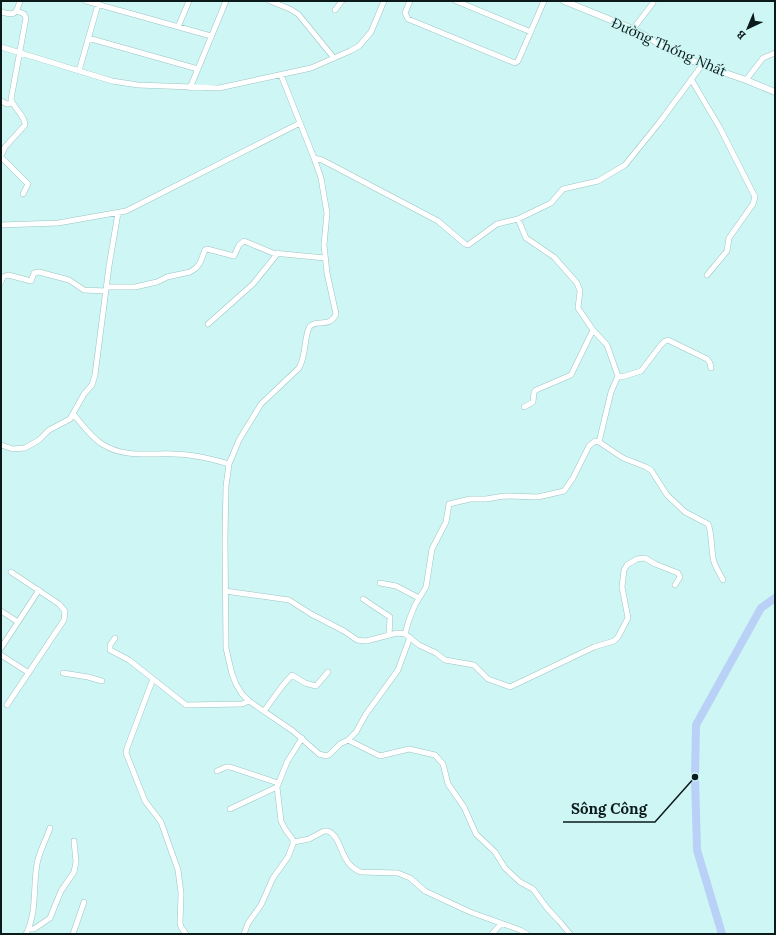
<svg xmlns="http://www.w3.org/2000/svg" width="776" height="935" viewBox="0 0 776 935" font-family="Lora,serif">
<style>
.lines{fill:none;stroke-linecap:round;stroke-linejoin:round}
.river{stroke:#b9d1f6;stroke-width:8}
.minor-casing{stroke:#9dc4c3;stroke-width:6}
.tertiary-casing{stroke:#9dc4c3;stroke-width:7}
.minor{stroke:#fff;stroke-width:5}
.tertiary{stroke:#fff;stroke-width:6}
.labels{text-anchor:middle;stroke-width:3;stroke-linejoin:round;paint-order:stroke}
.street-label{font-size:14px;fill:#0b1a1a;stroke:#cef6f5}
.leader{fill:none;stroke:#0b1a1a;stroke-width:1.5}
.callout-dot{fill:#0b1a1a;stroke:#cef6f5;stroke-width:1.5}
.callout-label{font-size:15px;text-anchor:middle;font-weight:bold;fill:#0b1a1a;stroke:#cef6f5;stroke-width:3;stroke-linejoin:round;paint-order:stroke}
</style>
<rect width="100%" height="100%" fill="#cef6f5"/>
<g class="lines">
<path class="river" d="M722 934 697 850 695 777 696 725 761 608 775 598"/>
<g class="minor-casing">
<path id="minor" d="M86 1 211 36
M270 1 290 9 298 14 334 58
M410 1 405 13 408 19 515 63 518 61 544 1
M456 1 531 32
M335 10 342 1
M1 12C15 16 16 14 20 1
M178 27 189 1
M633 29 653 3
M88 38 198 69
M1 47 112 81 138 85 219 88 311 68 350 51 359 46 371 32 384 1
M79 71 99 1
M281 75 314 158 321 178 327 213 324 245 327 273 336 314C330 329 314 318 309 328 304 339 306 356 299 368L261 404 239 440 229 464 226 486 225 539 226 648 232 674 236 684 242 694 249 701 293 731 319 754 326 756 329 755 340 744 348 740 356 732 366 714 398 670 410 637
M691 79 720 128 755 197 753 204 729 238 727 251 707 275
M746 80 763 58 775 53
M190 88 226 1
M1 101 7 104 12 103
M1 156 5 147 25 125C25 115 14 109 11 99L26 18 24 14 17 11
M1 157 28 184 23 194
M314 158 322 160 438 221 465 244 468 245 497 224 518 219 551 203 563 189 598 181 625 165 659 123 702 65
M518 219 526 238 554 257 577 283 580 291 578 308 593 330 607 345 618 376 611 392 599 442
M1 225 58 223 126 211 300 123
M1 282 3 277 8 275 31 281 34 273 39 272 69 280 84 290 106 291
M107 287H135L157 282 167 277 190 272 196 268 200 263 205 250 207 249 234 256 239 245 244 241 273 253 325 258
M208 324 253 284 278 253
M618 376 622 377 641 371 661 345 665 341 668 340 707 359 710 363 711 368
M524 407 533 402 534 392 536 390 571 375 593 330
M74 415C82 424 91 437 102 444 123 458 151 453 174 454 193 454 212 459 229 464
M1 445 13 449 25 448 39 440 49 430 70 419 84 394 92 385 95 375 109 266 118 213
M380 583 396 586 419 598
M225 591 289 600 311 614 344 631 357 640 366 641 397 633 405 634 419 645 436 653 445 660 474 665 488 679 510 687 594 647 614 641 618 637 628 618 622 587 624 570 627 565 637 559 645 558 655 564 678 573 680 577 675 585
M363 599 390 617 389 635
M1 611 18 622
M405 634 409 620 415 605 426 587 432 549 446 522 449 504 470 499H486L504 496 538 497 564 491 573 478 589 446 595 441 599 442 623 458 646 467 651 470 667 495 685 512 708 524C712 530 711 553 714 562 716 568 720 574 723 580
M115 638 110 645V650L129 660 186 705 242 704 249 701
M1 648 39 590
M1 655 29 673
M63 673 88 677 102 681
M153 679 127 748 126 753 145 801 161 822 178 870 181 893 180 923 181 927 186 934
M7 705 64 620 65 611 59 604 11 572
M264 711 283 685 292 675 305 683 316 686 328 672
M348 740 380 756 409 749 435 755 443 764 448 784 464 807 476 834 495 852 505 868 520 882 533 889 547 908 560 922 570 934
M217 771 226 767H230L278 783
M230 809 277 787
M294 842 309 839 324 831H328C343 837 339 864 361 872L398 873 410 878 425 891 470 912 520 930 527 934
M29 929H34L50 918 61 891 74 872 76 862 74 841
M26 934C37 913 33 887 37 864 39 852 46 840 50 828
M73 934 84 902
M244 934 248 923 261 905 273 878 288 857 293 844V840L285 829 281 821 277 787 287 762 302 738
M492 934 501 924"/>
</g>
<g class="tertiary-casing">
<path id="tertiary" d="M564 1 633 29 674 52 702 65 746 80 775 92"/>
</g>
<use href="#minor" class="minor"/>
<use href="#tertiary" class="tertiary"/>
</g>
<g class="labels">
<g class="street-label">
<text transform="translate(669 47) rotate(24)" y="5">Đường Thống Nhất</text>
</g>
</g>
<path class="leader" d="M695 777L655 822H563"/>
<circle class="callout-dot" cx="695" cy="777" r="4"/>
<g class="callout-label">
<text x="609" y="814">Sông Công</text>
</g>
<rect width="776" height="935" fill="none" stroke="#0b1a1a" stroke-width="4"/>
<g transform="translate(748 28) rotate(224)" stroke="#cef6f5" stroke-width="3" paint-order="stroke">
<path d="M0-3L7 15L0 10L-7 15Z" fill="#0b1a1a"/>
<text y="-6" font-size="11" font-weight="bold" text-anchor="middle" fill="#0b1a1a">B</text>
</g>
</svg>
